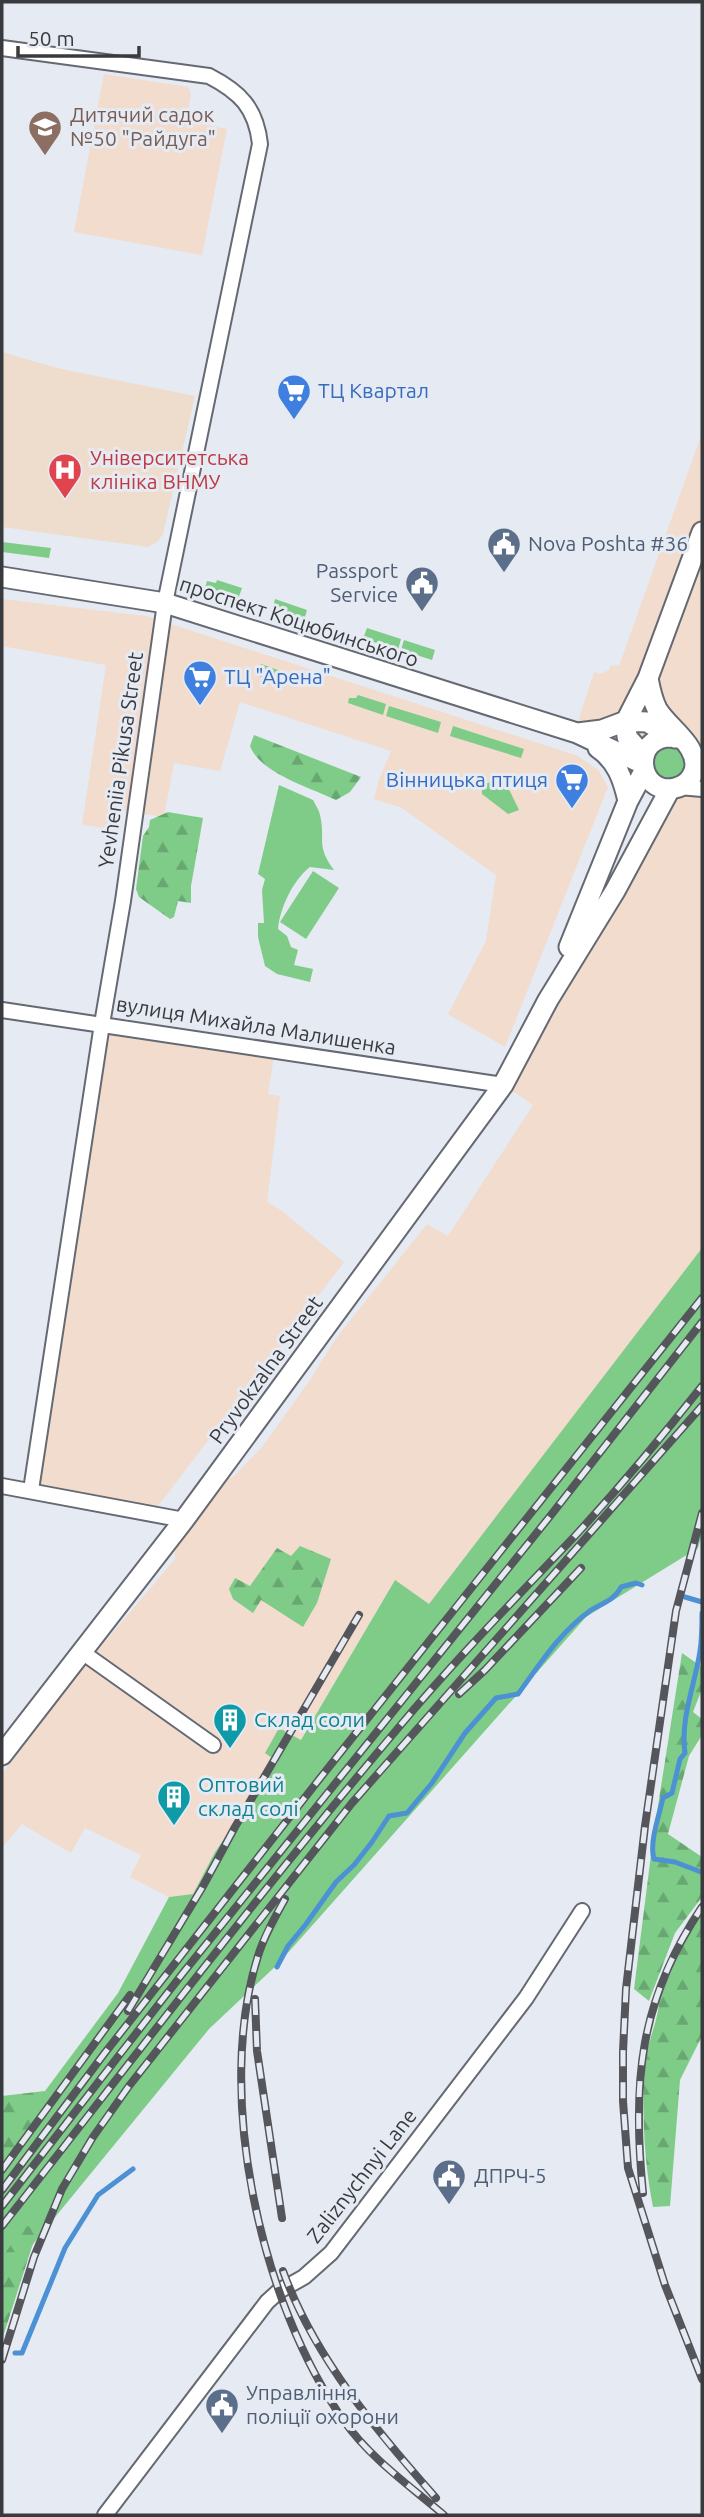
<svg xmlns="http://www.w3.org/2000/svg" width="704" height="2517" viewBox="0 0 704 2517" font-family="Ubuntu,sans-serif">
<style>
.commercial{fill:#f1dcce}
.medical{fill:#edc}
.grass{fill:#7ecc88}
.forest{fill:url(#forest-firs)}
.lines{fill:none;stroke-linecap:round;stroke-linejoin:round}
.stream{stroke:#4d91d5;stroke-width:5}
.minor-casing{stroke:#656971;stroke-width:18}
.secondary-casing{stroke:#656971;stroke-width:23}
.minor{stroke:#fff;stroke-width:14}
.secondary{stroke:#fff;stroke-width:19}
.rail-casing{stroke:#55565b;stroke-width:8}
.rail{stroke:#e6eaf3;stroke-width:5;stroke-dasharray:16;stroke-linecap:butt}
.labels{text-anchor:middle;stroke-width:6;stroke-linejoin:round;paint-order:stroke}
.education-label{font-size:21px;fill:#785e54;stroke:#e6eaf3;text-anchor:start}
.shop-label{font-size:21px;fill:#366cbe;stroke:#e6eaf3;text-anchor:start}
.health-label{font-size:21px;fill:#be3a42;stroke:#e6eaf3;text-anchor:start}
.service-label{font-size:21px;fill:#4e5e75;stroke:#e6eaf3;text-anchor:start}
.street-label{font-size:21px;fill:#393a3e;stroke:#e6eaf3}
.culture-label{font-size:21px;fill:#0d838f;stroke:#e6eaf3;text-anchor:start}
</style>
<defs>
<pattern id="forest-firs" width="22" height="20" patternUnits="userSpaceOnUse" patternTransform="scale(1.75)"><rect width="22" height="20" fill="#7ecc88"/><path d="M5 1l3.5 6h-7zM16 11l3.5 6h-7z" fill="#68a771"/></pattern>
</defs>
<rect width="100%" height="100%" fill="#e6eaf3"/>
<path class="commercial" d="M104 74 188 87 191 94 186 121 227 129 202 255 74 232Z
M702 433V1248L429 1605 394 1581 301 1740 279 1728V1761L215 1852 193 1894 169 1897 130 1877 141 1855 85 1828 71 1853 22 1824 2 1848V1774L81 1670 175 1559V1549L224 1478H232L262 1447 310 1380 337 1337 427 1224 448 1236 533 1105 502 1084 665 774 575 731 594 672 600 674 609 670 611 665 619 666Z
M2 599 146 616 578 756 598 770 608 787 505 1047 448 1014 486 941 496 875 402 808 374 799 379 780 391 751 240 702 220 771 174 763 164 817 124 811 121 830 82 825 106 665 2 646Z
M102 1024 275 1050 268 1094 280 1096 267 1202 282 1211 344 1262 152 1514 31 1490Z"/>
<path class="medical" d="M2 352 57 368 195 396 163 534 157 542 148 547 2 527Z"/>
<path class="grass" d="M2 542 51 548 49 558 2 552Z
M217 580 242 588 238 599 205 588 207 581 216 583Z
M275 599 307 610 304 620 272 610Z
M367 628 401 639 398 650 367 640V637L364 636Z
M404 640 435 650 432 660 401 650Z
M261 664 286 673 282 683 256 675Z
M358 695 386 704 383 715 348 703 349 698H356Z
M389 706 441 722 438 733 386 716Z
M453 726 524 749 521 758 450 736Z
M653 763a16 16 0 1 1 32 0a16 16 0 1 1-32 0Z
M496 780 506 783 519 810 508 814 482 794V785Z
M279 785 313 800C315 804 319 810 320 815 326 840 315 844 334 870L310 867C293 880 280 908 278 929L287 936 291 947 298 950 294 965 313 969 310 982 277 974 265 966 258 937V923H264L262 890 265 879 258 874Z
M313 871 339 888 306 939 280 922Z
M702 1248V1534L698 1548 586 1617 278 1964 209 2029 2 2282V2165L51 2098 45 2091 118 1993 169 1897 193 1894 215 1852 278 1762 265 1753 279 1728 301 1740 395 1580 429 1604Z"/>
<path class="forest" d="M254 735 361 777 350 792 336 800C311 788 260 773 250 746Z
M168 812 203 818 191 886V903L178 901 174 917 170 919 139 897 136 889 143 836 149 827 150 820Z
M300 1546 331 1559 317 1603 303 1627 261 1600 253 1613 233 1599 229 1589 235 1578 250 1586 277 1548 291 1556Z
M682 1653 702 1667V1689L693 1712 702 1719V1735L689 1756 668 1834 702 1857V1897L675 1933 649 2001 634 1989 654 1831Z
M702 1914V2036L680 2080 670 2206 653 2207C644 2162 640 2099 647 2053 650 2035 659 2018 659 1999L686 1937Z
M45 2091 52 2098 2 2165V2096Z
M26 2225 37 2231 2 2340V2257Z"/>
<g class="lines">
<path class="stream" d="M685 1597 702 1602
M701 1872 675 1862 654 1859C649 1843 659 1816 663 1798L672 1793 680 1759 685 1753C680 1718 695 1685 700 1651 702 1639 702 1626 702 1613
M277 1967 288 1946 306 1924 336 1882 354 1865 372 1842 389 1816 407 1813 432 1783 465 1733 496 1698 518 1694C540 1664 560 1632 591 1610 602 1603 615 1600 621 1587L636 1583 642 1585
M15 2353H22L65 2248 98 2195 133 2169"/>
<g class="minor-casing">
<path id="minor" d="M2 48 209 76C240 92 256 108 260 144L165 603 123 901 102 1024 31 1490
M679 787 702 789
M2 1010 503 1085
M2 1486 184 1520
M82 1652 213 1745
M105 2515 267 2302 279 2291 304 2277 331 2253 526 1998 582 1911"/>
</g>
<g class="secondary-casing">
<path id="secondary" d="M2 577 165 603 577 733 643 764
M648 678C650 689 652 699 657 709 668 728 701 747 694 771 691 780 684 786 675 788 637 796 630 735 673 737
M578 733 602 730 626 721 647 722 675 738
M598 748C617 761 623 779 628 801
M644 756 627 737 626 721 648 678 702 532
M569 947 628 801 644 771
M2 1755 184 1520 503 1085 548 1000 615 891 670 789"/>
</g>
<use href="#minor" class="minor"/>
<use href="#secondary" class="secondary"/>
<g class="rail-casing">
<path id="rail" d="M702 1513 676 1611 645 1826 626 1989 623 2052V2101L628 2168 665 2285 702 2379
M459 1694 485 1670 581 1568
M285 1899C275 1917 264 1936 258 1956 214 2095 261 2304 344 2421 370 2458 410 2486 444 2515
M255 1999 257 2051 282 2218
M128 2011 202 1888 235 1827 359 1615
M2 2170 130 1995
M2 2190 104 2054 321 1777 702 1298
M643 2193C632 2083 639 2001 702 1907
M2 2206 183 1973 551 1515 702 1322
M2 2226C133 2059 262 1889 399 1727 454 1661 515 1599 574 1537 619 1488 661 1438 702 1386
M283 2271C314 2357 376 2430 436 2498
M2 2360 34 2257 62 2189 93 2137 129 2086 352 1803 702 1406"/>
</g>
<use href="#rail" class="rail"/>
</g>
<defs>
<g id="school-pin" transform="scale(1.75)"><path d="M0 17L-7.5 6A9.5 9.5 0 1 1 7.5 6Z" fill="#8d6e63" stroke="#e6eaf3"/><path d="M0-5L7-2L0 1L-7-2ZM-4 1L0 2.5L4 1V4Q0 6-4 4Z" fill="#fff"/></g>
<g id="supermarket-pin" transform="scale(1.75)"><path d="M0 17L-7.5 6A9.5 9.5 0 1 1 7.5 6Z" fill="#3f7fe0" stroke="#e6eaf3"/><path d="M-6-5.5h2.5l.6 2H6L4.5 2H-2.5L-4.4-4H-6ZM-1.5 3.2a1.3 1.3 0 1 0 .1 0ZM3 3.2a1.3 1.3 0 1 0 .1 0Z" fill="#fff"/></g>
<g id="hospital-pin" transform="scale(1.75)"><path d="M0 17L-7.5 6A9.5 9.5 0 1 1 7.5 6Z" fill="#e0444e" stroke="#e6eaf3"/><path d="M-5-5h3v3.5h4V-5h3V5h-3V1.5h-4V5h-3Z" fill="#fff"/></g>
<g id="civic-pin" transform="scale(1.75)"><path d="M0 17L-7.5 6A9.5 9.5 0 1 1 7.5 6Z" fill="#5c6f8a" stroke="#e6eaf3"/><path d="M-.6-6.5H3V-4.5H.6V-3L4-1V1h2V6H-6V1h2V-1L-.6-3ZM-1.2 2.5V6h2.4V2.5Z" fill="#fff"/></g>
<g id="building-pin" transform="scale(1.75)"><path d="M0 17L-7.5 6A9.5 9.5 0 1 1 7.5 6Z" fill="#0f9aa8" stroke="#e6eaf3"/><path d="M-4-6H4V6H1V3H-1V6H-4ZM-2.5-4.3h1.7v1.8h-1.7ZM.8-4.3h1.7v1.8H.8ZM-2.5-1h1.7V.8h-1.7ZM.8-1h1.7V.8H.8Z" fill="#fff"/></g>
</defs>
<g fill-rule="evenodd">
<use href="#school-pin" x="45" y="127"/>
<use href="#supermarket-pin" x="294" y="391"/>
<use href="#hospital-pin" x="65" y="470"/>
<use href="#civic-pin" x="504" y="544"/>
<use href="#civic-pin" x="422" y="583"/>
<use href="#supermarket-pin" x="200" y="677"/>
<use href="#supermarket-pin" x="572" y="780"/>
<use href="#building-pin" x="230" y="1720"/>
<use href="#building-pin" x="174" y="1797"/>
<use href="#civic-pin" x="449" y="2176"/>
<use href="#civic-pin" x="222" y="2405"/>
</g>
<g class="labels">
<g class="education-label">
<text x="70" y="122">Дитячий садок<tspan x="70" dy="24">№50 "Райдуга"</tspan></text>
</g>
<g class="shop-label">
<text x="318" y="398">ТЦ Квартал</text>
<text x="224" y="684">ТЦ "Арена"</text>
<text x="548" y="787" text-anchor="end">Вінницька птиця</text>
</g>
<g class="health-label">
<text x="90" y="465">Університетська<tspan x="90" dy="24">клініка ВНМУ</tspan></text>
</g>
<g class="service-label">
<text x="528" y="551">Nova Poshta #36</text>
<text x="398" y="578" text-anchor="end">Passport<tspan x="398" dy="24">Service</tspan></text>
<text x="474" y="2183">ДПРЧ-5</text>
<text x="246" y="2400">Управління<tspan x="246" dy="24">поліції охорони</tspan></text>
</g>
<g class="street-label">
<text transform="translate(299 622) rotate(18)" y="7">проспект Коцюбинського</text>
<text transform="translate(121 760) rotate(-82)" y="7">Yevheniia Pikusa Street</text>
<text transform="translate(256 1026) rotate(9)" y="7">вулиця Михайла Малишенка</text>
<text transform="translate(266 1370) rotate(-54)" y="7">Pryvokzalna Street</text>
<text transform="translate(362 2176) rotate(-52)" y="7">Zaliznychnyi Lane</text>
</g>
<g class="culture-label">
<text x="254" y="1727">Склад соли</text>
<text x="198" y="1792">Оптовий<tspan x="198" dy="24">склад солі</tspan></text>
</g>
</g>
<rect width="704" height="2517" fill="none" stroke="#393a3e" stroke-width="7"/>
<path d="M18 46v10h121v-10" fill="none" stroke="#393a3e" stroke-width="3.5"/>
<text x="28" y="46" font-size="21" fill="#393a3e" stroke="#e6eaf3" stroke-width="5" paint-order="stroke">50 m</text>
</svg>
